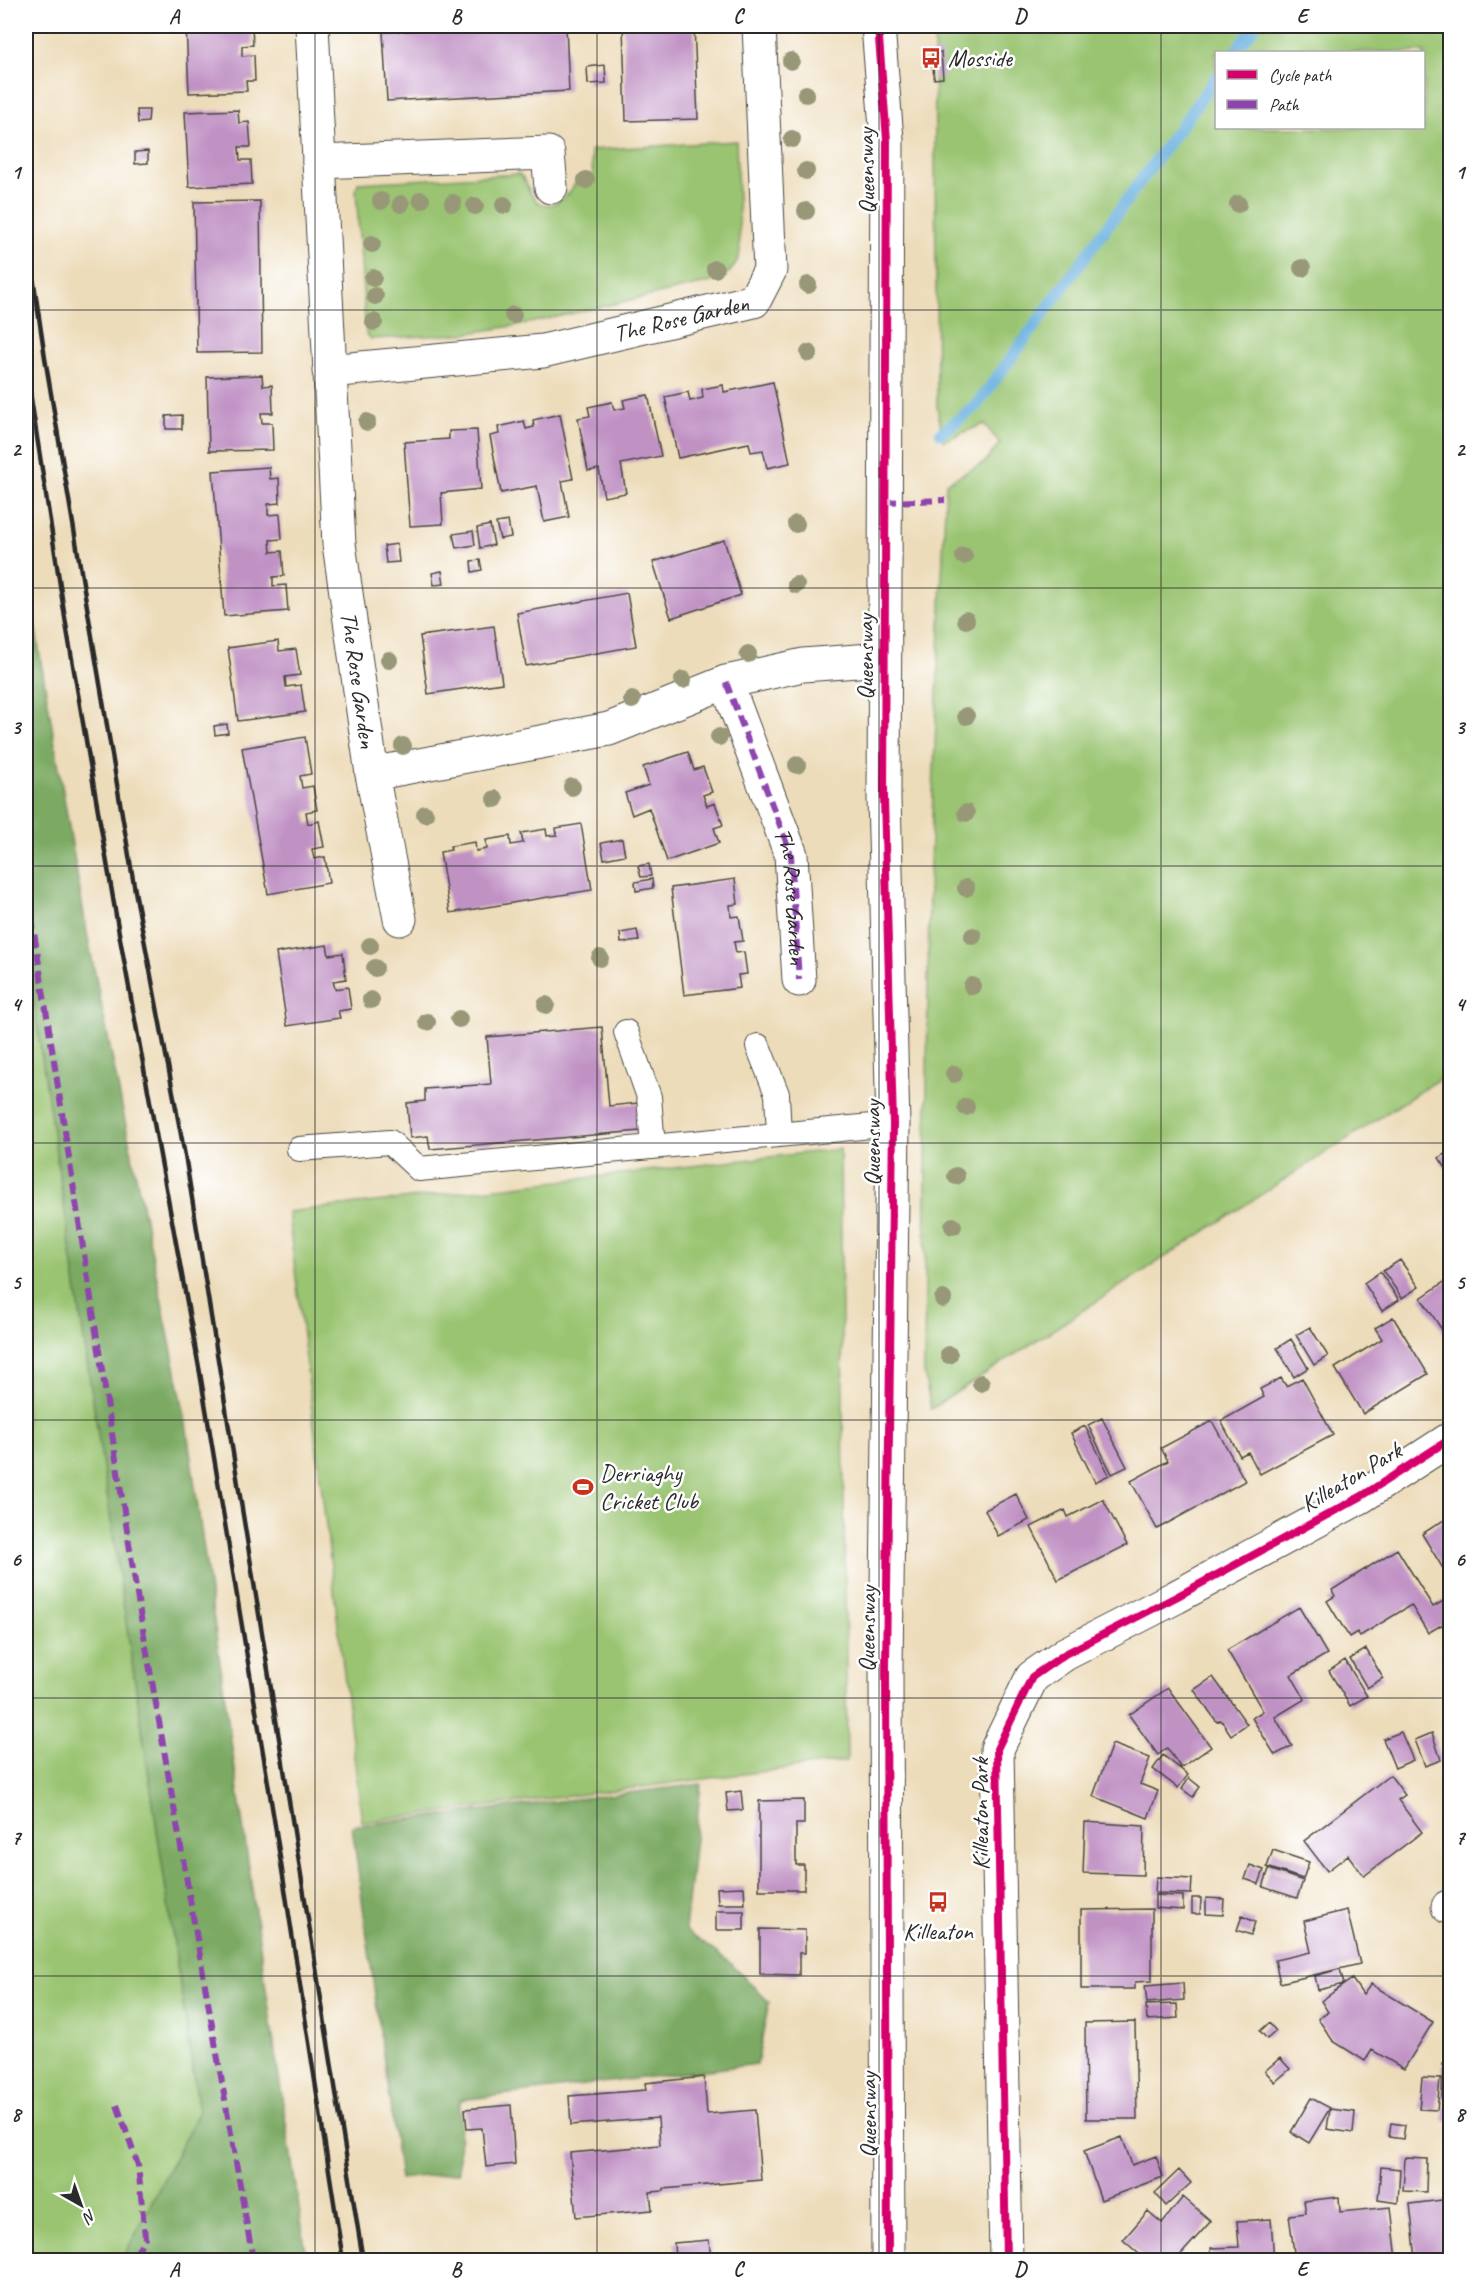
<svg xmlns="http://www.w3.org/2000/svg" width="1476" height="2286" viewBox="0 0 1476 2286" font-family="Caveat,sans-serif">
<style>
.green{fill:#9ac471;stroke:#62784e;stroke-width:1.5;fill-rule:evenodd}
.forest{fill:#7baa63;stroke:#536a47;stroke-width:1.5}
.lines{fill:none;stroke-linecap:round;stroke-linejoin:round}
.stream{stroke:#67afde;stroke-width:12}
.building{fill:#c092c4}
.service-casing{stroke:#484640;stroke-width:26}
.minor-casing{stroke:#484640;stroke-width:35}
.primary-casing{stroke:#484640;stroke-width:35}
.service{stroke:#fff;stroke-width:24}
.minor{stroke:#fff;stroke-width:33}
.primary{stroke:#fff;stroke-width:33}
.rail{stroke:#2b2b2b;stroke-width:4.5}
.quiet{stroke:#8e44ad;stroke-width:6;stroke-dasharray:12 6;stroke-linecap:butt}
.cycleway-casing{stroke:#fff;stroke-width:11}
.cycleway{stroke:#d6006c;stroke-width:8}
.tree{fill:#989879}
.grid{fill:none;stroke:#2b2b2b;stroke-width:1.5;stroke-opacity:0.55}
.labels{text-anchor:middle;stroke-width:5;stroke-linejoin:round;paint-order:stroke}
.poi-label{font-size:24px;fill:#2b2b2b;stroke:#fff;text-anchor:start}
.street-label{font-size:24px;fill:#2b2b2b;stroke:#fff}
.neatline{fill:none;stroke:#2b2b2b;stroke-width:2}
.grid-label{font-size:20px;text-anchor:middle;font-weight:bold;fill:#2b2b2b}
</style>
<rect width="100%" height="100%" fill="#fff"/>
<filter id="ink" filterUnits="userSpaceOnUse"><feTurbulence type="fractalNoise" baseFrequency=".0167" numOctaves="2"/><feDisplacementMap in="SourceGraphic" scale="12" xChannelSelector="R" yChannelSelector="G"/><feConvolveMatrix kernelMatrix="1 2 1 2 8 2 1 2 1" color-interpolation-filters="sRGB"/></filter>
<filter id="wash" filterUnits="userSpaceOnUse"><feTurbulence type="fractalNoise" baseFrequency=".008" numOctaves="4" result="noise"/><feDisplacementMap in="SourceGraphic" scale="24" xChannelSelector="R" yChannelSelector="G"/><feGaussianBlur stdDeviation="1.35" result="paint"/><feColorMatrix in="noise" values="0 0 0 0 0 0 0 0 0 0 0 0 0 0 0 0 0 1.4 0 .05"/><feComposite in="paint" operator="in"/></filter>
<g filter="url(#wash)">
<rect width="100%" height="100%" fill="#eddcba"/>
<path class="green" d="M934 26H1450V1072L931 1409 924 1372 929 888 946 483 985 462 1000 443 984 424 943 441 937 406ZM1216 52H1424V128H1216Z
M736 141 740 252C736 268 729 274 715 281L525 324 462 334 371 339 366 334 356 190 358 183 519 174C527 179 526 187 531 194 546 219 571 196 578 178L593 176 591 150Z
M26 951 199 2111 122 2260H26Z
M840 1149 847 1761 362 1822 288 1212Z"/>
<path class="forest" d="M26 573 88 939 185 1416 275 2052 307 2260H122L199 2111 26 951Z
M701 1784 685 1930 728 1961 769 2002 757 2064 460 2100 459 2172 400 2179 352 1826Z"/>
<g class="lines">
<path class="stream" d="M1235 52 1255 26
M941 433 976 406 1216 78"/>
</g>
<g id="blocks">
<path class="building" d="M186 26H252L253 45 242 46V56L254 55 255 81H246L247 91 189 93Z
M510 26H566L569 91 387 101 383 32Z
M623 26H694L698 119 626 121Z
M941 52 943 78 934 79 932 53Z
M605 65 606 83 588 84 587 67Z
M137 110H149L148 122 138 123Z
M238 110 239 123 249 122 251 147H239L240 160H251L252 184 189 187 185 112Z
M148 151V163L135 164V152Z
M260 201 262 352 197 353 194 202Z
M262 375 263 386 272 385 273 413H261L262 423H272L273 450 209 451 207 377Z
M773 382 790 463 767 468 763 450 751 452 749 443 678 458 665 397 688 392 690 401 703 398 702 389 723 385 724 392Z
M648 395 661 456 621 464 626 493 604 497 599 469 588 471 578 418 590 416 588 407 612 402 614 410 625 408 623 400Z
M560 414 573 479 562 481 569 517 544 522 537 486 501 493 490 436 499 434 498 427 524 421 526 429 534 427 533 420Z
M182 415V429H166V416Z
M477 430 481 489 441 493 443 524 410 526 404 442 449 439V431Z
M269 467 270 479 279 478 280 503 268 504V515L280 514 282 539 270 540 271 552 282 551 284 576 273 577V586L286 585 288 611 224 616 213 471Z
M508 521 511 537 500 539 496 523Z
M490 525 494 545 480 548 477 528Z
M473 531 475 545 456 548 453 534Z
M724 540 741 595 671 618 653 562Z
M397 544 399 562 386 563 384 546Z
M480 560 482 570 472 572 471 561Z
M442 571 444 584 434 585 432 573Z
M627 593 636 646 526 666 517 613Z
M494 626 502 683 428 694 420 636Z
M278 641 279 651 296 649 300 675 285 677 286 687 301 685 305 712 238 721 228 648Z
M227 724 228 733 215 735 214 726Z
M305 737 311 774 300 776 302 788 313 786 317 810 306 812 308 824 319 821 324 847 312 849 314 859 325 857 329 883 268 894 242 748Z
M688 752 694 770 703 767 712 792 703 795 707 806 715 803 723 825 714 828 719 843 667 861 649 808 632 815 625 793 649 785 643 767Z
M581 824 592 890 450 913 440 852 451 850 450 846 475 842 476 851 487 849 486 840 510 836 511 845 523 843 521 833 546 829 547 836 557 835 556 828Z
M622 839 625 855 604 859 601 843Z
M649 864 651 876 641 877 638 866Z
M652 879 653 888 636 891 635 882Z
M735 879 738 904 730 905 731 917 739 916 743 941 734 942 736 953 744 952 747 974 738 975 740 988 684 995 671 888Z
M637 930 639 941 621 943 620 933Z
M327 945 329 955 343 953 346 979 333 981 335 989 348 987 351 1009 338 1011 340 1018 287 1026 276 953Z
M602 1027 609 1106 638 1103 640 1131 430 1149 428 1136 410 1138 407 1103 425 1101V1089L491 1084 487 1037Z
M1450 1150V1174L1439 1158Z
M1400 1260 1419 1287 1402 1298 1383 1271Z
M1380 1272 1399 1300 1382 1311 1364 1283Z
M1450 1278V1342L1421 1298Z
M1393 1317 1428 1374 1363 1414 1335 1368 1382 1339 1375 1328Z
M1310 1327 1328 1356 1314 1365 1296 1335Z
M1291 1339 1308 1368 1294 1377 1277 1348Z
M1281 1378 1286 1386 1302 1378 1333 1435 1260 1474 1248 1452 1240 1456 1221 1421 1264 1397 1260 1389Z
M1102 1418 1127 1467 1112 1474 1088 1425Z
M1212 1421 1245 1481 1157 1529 1131 1481 1168 1461 1161 1448Z
M1085 1426 1109 1475 1095 1482 1071 1433Z
M1016 1494 1029 1520 998 1536 985 1510Z
M1103 1499 1127 1545 1058 1580 1031 1527 1065 1510 1068 1517Z
M1450 1516V1580L1422 1534Z
M1397 1549 1433 1607 1445 1600 1450 1610V1633L1449 1634 1443 1624 1428 1633 1411 1605 1360 1636 1357 1632 1349 1637 1327 1601 1335 1596 1332 1590Z
M1299 1607 1327 1654 1291 1675 1305 1699 1275 1717 1292 1746 1275 1755 1252 1718 1263 1711 1227 1650Z
M1366 1649 1383 1678 1367 1688 1350 1659Z
M1345 1660 1367 1696 1350 1706 1329 1671Z
M1213 1677 1247 1724 1231 1735 1221 1720 1217 1722 1194 1690Z
M1168 1688 1211 1747 1181 1768 1167 1748 1158 1755 1129 1715Z
M1401 1732 1413 1760 1395 1768 1383 1739Z
M1432 1733 1441 1760 1425 1766 1415 1740Z
M1112 1744 1150 1758 1140 1784 1158 1791 1148 1818 1093 1796Z
M1163 1755 1188 1775 1178 1788 1153 1769Z
M1390 1775 1405 1795 1398 1800 1422 1832 1364 1876 1348 1855 1327 1871 1304 1841Z
M1189 1778 1200 1787 1193 1797 1182 1789Z
M741 1791 743 1810 728 1811 726 1793Z
M804 1800V1824H796V1865H804V1890H759V1801Z
M1085 1822 1144 1826 1143 1875 1083 1873Z
M1273 1850 1309 1862 1303 1879 1267 1867Z
M1250 1865 1264 1870 1259 1884 1245 1879Z
M1269 1869 1303 1881 1297 1898 1263 1887Z
M1156 1877 1192 1879 1191 1894 1155 1893Z
M744 1887 745 1904H718L717 1888Z
M1155 1895 1183 1896V1910L1155 1908Z
M1192 1898H1201L1200 1914H1192Z
M1206 1898 1224 1899 1223 1915 1206 1914Z
M1152 1909V1981L1135 1982V1989H1081V1910Z
M1347 1910 1360 1964 1280 1983 1275 1960 1311 1952 1304 1921Z
M716 1911H744V1930H716Z
M1242 1916 1255 1922 1251 1935 1237 1930Z
M760 1929 805 1930V1953H799V1975L760 1974Z
M1340 1969 1344 1984 1318 1990 1315 1976Z
M1352 1979 1363 1995 1371 1984 1433 2022 1404 2069 1372 2050 1365 2061 1333 2041 1318 2019 1328 2012 1321 2001Z
M1183 1983 1184 2000 1147 2003 1145 1986Z
M1177 2004 1178 2018 1147 2020 1146 2005Z
M1135 2022 1137 2119H1086L1085 2023Z
M1269 2023 1276 2031 1267 2039 1260 2031Z
M1280 2058 1290 2069 1275 2082 1265 2071Z
M1443 2064H1450V2099L1442 2098Z
M704 2077 707 2114 755 2110 761 2180 664 2189V2191L650 2192 652 2210 576 2217 570 2153 660 2145 658 2118 571 2125 569 2096 646 2090 645 2083Z
M1422 2078 1440 2079 1437 2110 1419 2109Z
M1311 2098 1330 2108 1309 2143 1291 2132Z
M511 2105 515 2164 486 2167 482 2128 467 2129 465 2109Z
M1444 2106 1450 2107V2121L1443 2120Z
M1330 2109 1355 2112 1353 2133 1327 2129Z
M1391 2123 1405 2125 1403 2139 1389 2137Z
M1122 2137 1132 2165 1156 2156 1163 2177 1101 2200 1084 2151Z
M1405 2158 1427 2159 1426 2192 1403 2191Z
M1381 2167 1400 2169 1398 2203 1378 2200Z
M1179 2170 1191 2183 1166 2206 1155 2193Z
M1183 2197 1211 2221 1176 2260H1146L1123 2240 1148 2211 1162 2223Z
M1339 2197 1340 2212 1391 2207 1397 2260H1295L1289 2215 1306 2213 1304 2201Z
M1450 2199V2260H1416L1410 2204Z
M1271 2219 1274 2260H1212L1211 2248 1239 2247 1237 2221Z
M709 2240 711 2260H675L674 2243Z"/>
</g>
</g>
<g filter="url(#ink)">
<use href="#blocks" fill-opacity="0" stroke="#484640" stroke-width="1.5"/>
<g class="lines">
<g class="service-casing">
<path id="service" d="M626 1032 649 1097 653 1147
M758 1046 777 1094 779 1135
M299 1149 390 1142 419 1169 893 1124"/>
</g>
<g class="minor-casing">
<g id="minor">
<path id="s1" d="M312 26 339 544 372 774 400 919"/>
<path d="M319 162 548 153 551 187"/>
<path id="s2" d="M329 371 543 351 754 301 770 270 759 26"/>
<path id="s3" d="M726 682 791 855 799 980"/>
<path d="M372 774 609 729 726 682 803 665 884 659"/>
<path d="M1448 1907H1450"/>
<path d="M1006 2260 997 1749 1032 1677 1065 1654 1176 1597 1362 1496 1450 1439"/>
</g>
</g>
<g class="primary-casing">
<path id="primary" d="M878 26 887 140 884 798 893 1124 886 1667 888 2260"/>
</g>
<use href="#service" class="service"/>
<use href="#minor" class="minor"/>
<use href="#primary" class="primary"/>
<path class="rail" d="M26 229 45 358 135 891 186 1161 363 2260
M26 366 66 624 119 933 200 1373 274 1819 343 2260"/>
<path class="quiet" d="M885 502 945 500
M726 682 791 855 799 980
M26 881 138 1601 253 2260
M117 2105 138 2165 145 2237 133 2260"/>
<g class="cycleway-casing">
<path id="cycleway" d="M878 26 887 140 884 798 893 1124 886 1667 888 2260
M1006 2260 997 1749 1032 1677 1065 1654 1176 1597 1362 1496 1450 1439"/>
</g>
<use href="#cycleway" class="cycleway"/>
</g>
<g class="tree">
<circle cx="791" cy="61" r="9"/>
<circle cx="806" cy="94" r="9"/>
<circle cx="792" cy="139" r="9"/>
<circle cx="806" cy="171" r="9"/>
<circle cx="586" cy="180" r="9"/>
<circle cx="421" cy="200" r="9"/>
<circle cx="381" cy="201" r="9"/>
<circle cx="453" cy="203" r="9"/>
<circle cx="401" cy="204" r="9"/>
<circle cx="1238" cy="204" r="9"/>
<circle cx="504" cy="205" r="9"/>
<circle cx="475" cy="206" r="9"/>
<circle cx="806" cy="211" r="9"/>
<circle cx="372" cy="244" r="9"/>
<circle cx="1302" cy="268" r="9"/>
<circle cx="715" cy="269" r="9"/>
<circle cx="373" cy="278" r="9"/>
<circle cx="808" cy="285" r="9"/>
<circle cx="375" cy="296" r="9"/>
<circle cx="513" cy="315" r="9"/>
<circle cx="374" cy="322" r="9"/>
<circle cx="809" cy="353" r="9"/>
<circle cx="367" cy="422" r="9"/>
<circle cx="796" cy="524" r="9"/>
<circle cx="964" cy="556" r="9"/>
<circle cx="796" cy="585" r="9"/>
<circle cx="966" cy="620" r="9"/>
<circle cx="748" cy="654" r="9"/>
<circle cx="389" cy="660" r="9"/>
<circle cx="683" cy="680" r="9"/>
<circle cx="632" cy="700" r="9"/>
<circle cx="966" cy="716" r="9"/>
<circle cx="719" cy="737" r="9"/>
<circle cx="403" cy="746" r="9"/>
<circle cx="797" cy="765" r="9"/>
<circle cx="572" cy="787" r="9"/>
<circle cx="495" cy="799" r="9"/>
<circle cx="966" cy="813" r="9"/>
<circle cx="425" cy="814" r="9"/>
<circle cx="966" cy="888" r="9"/>
<circle cx="973" cy="936" r="9"/>
<circle cx="370" cy="946" r="9"/>
<circle cx="600" cy="958" r="9"/>
<circle cx="375" cy="968" r="9"/>
<circle cx="972" cy="986" r="9"/>
<circle cx="371" cy="1000" r="9"/>
<circle cx="546" cy="1005" r="9"/>
<circle cx="459" cy="1019" r="9"/>
<circle cx="427" cy="1022" r="9"/>
<circle cx="954" cy="1074" r="9"/>
<circle cx="966" cy="1107" r="9"/>
<circle cx="956" cy="1176" r="9"/>
<circle cx="953" cy="1226" r="9"/>
<circle cx="943" cy="1299" r="9"/>
<circle cx="949" cy="1355" r="9"/>
<circle cx="981" cy="1383" r="9"/>
</g>
</g>
<path class="grid" d="M315 26V2260M597 26V2260M879 26V2260M1161 26V2260M26 310H1450M26 588H1450M26 866H1450M26 1143H1450M26 1420H1450M26 1698H1450M26 1976H1450"/>
<defs>
<g id="bus-bare" transform="scale(1.62)"><path d="M-5-6H5V4H4V6H2V4H-2V6H-4V4H-5ZM-3.5-4V0h7V-4ZM-3.5 1.2v1.5H-2V1.2ZM2 1.2v1.5H3.5V1.2Z" fill="#c8321e" stroke="#fff" stroke-width="2.5" paint-order="stroke"/></g>
<g id="stadium-bare" transform="scale(1.62)"><path d="M0-5a6.5 5 0 1 0 0 10a6.5 5 0 1 0 0-10ZM-3.5-1.8h7v3.6h-7Z" fill="#c8321e" stroke="#fff" stroke-width="2.5" paint-order="stroke"/></g>
</defs>
<g fill-rule="evenodd">
<use href="#bus-bare" x="931" y="58"/>
<use href="#stadium-bare" x="583" y="1487"/>
<use href="#bus-bare" x="938" y="1902"/>
</g>
<g class="labels">
<g class="poi-label">
<text x="948" y="66">Mosside</text>
<text x="600" y="1481">Derriaghy<tspan x="600" dy="28">Cricket Club</tspan></text>
<text x="938" y="1939" text-anchor="middle">Killeaton</text>
</g>
<g class="street-label">
<text transform="translate(866 171) rotate(-91)" y="8">Queensway</text>
<text dy="8" stroke="none"><textPath href="#s2" startOffset="357">The Rose Garden</textPath></text>
<text transform="translate(865 657) rotate(-90)" y="8">Queensway</text>
<text dy="8" stroke="none"><textPath href="#s1" startOffset="656">The Rose Garden</textPath></text>
<text dy="8" stroke="none"><textPath href="#s3" startOffset="226">The Rose Garden</textPath></text>
<text transform="translate(872 1143) rotate(-90)" y="8">Queensway</text>
<text transform="translate(1351 1477) rotate(-31)" y="8">Killeaton Park</text>
<text transform="translate(867 1629) rotate(-89)" y="8">Queensway</text>
<text transform="translate(980 1814) rotate(-90)" y="8">Killeaton Park</text>
<text transform="translate(868 2115) rotate(-90)" y="8">Queensway</text>
</g>
</g>
<rect width="1476" height="2286" fill="none" stroke="#fff" stroke-width="66"/>
<rect x="1215" y="51" width="210" height="78" fill="#ffffff" stroke="#aaaaaa" stroke-width="1.5"/>
<rect x="1227" y="70" width="30" height="9" fill="#d6006c" stroke="#aaaaaa" stroke-width="1.5"/>
<text x="1269" y="81" font-size="18" fill="#2b2b2b">Cycle path</text>
<rect x="1227" y="100" width="30" height="9" fill="#8e44ad" stroke="#aaaaaa" stroke-width="1.5"/>
<text x="1269" y="111" font-size="18" fill="#2b2b2b">Path</text>
<g transform="translate(81 2205) rotate(140)" stroke="#ffffff" stroke-width="4.5" paint-order="stroke">
<path d="M0-4.5L10 22L0 15L-10 22Z" fill="#2b2b2b"/>
<text y="-9" font-size="16" font-weight="bold" text-anchor="middle" fill="#2b2b2b">N</text>
</g>
<rect x="33" y="33" width="1410" height="2220" class="neatline"/>
<g class="grid-label">
<text x="174" y="23">A</text>
<text x="456" y="23">B</text>
<text x="738" y="23">C</text>
<text x="1020" y="23">D</text>
<text x="1302" y="23">E</text>
<text x="16" y="179">1</text>
<text x="1460" y="179">1</text>
<text x="16" y="456">2</text>
<text x="1460" y="456">2</text>
<text x="16" y="734">3</text>
<text x="1460" y="734">3</text>
<text x="16" y="1011">4</text>
<text x="1460" y="1011">4</text>
<text x="16" y="1289">5</text>
<text x="1460" y="1289">5</text>
<text x="16" y="1566">6</text>
<text x="1460" y="1566">6</text>
<text x="16" y="1844">7</text>
<text x="1460" y="1844">7</text>
<text x="16" y="2121">8</text>
<text x="1460" y="2121">8</text>
<text x="174" y="2276">A</text>
<text x="456" y="2276">B</text>
<text x="738" y="2276">C</text>
<text x="1020" y="2276">D</text>
<text x="1302" y="2276">E</text>
</g>
</svg>
